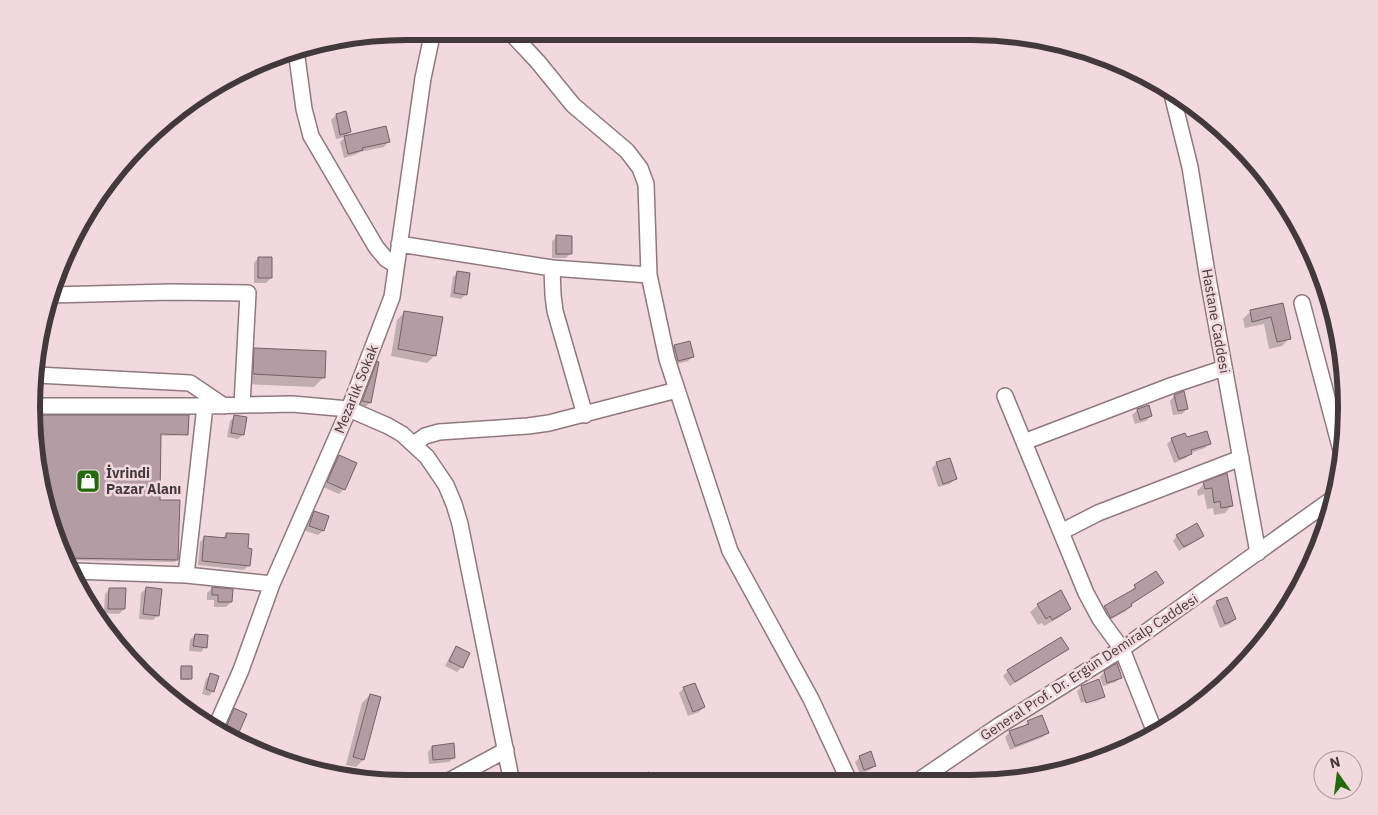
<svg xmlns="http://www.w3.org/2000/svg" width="1378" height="815" viewBox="0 0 1378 815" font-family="'IBM Plex Sans',sans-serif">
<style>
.shadow{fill:#0003}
.building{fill:#b39ca3;stroke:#766167}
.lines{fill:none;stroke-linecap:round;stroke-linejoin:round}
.minor-casing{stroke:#8f797f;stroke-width:18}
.minor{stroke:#fff;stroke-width:15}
.labels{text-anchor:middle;stroke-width:5;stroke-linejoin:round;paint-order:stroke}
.street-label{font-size:14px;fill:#43393c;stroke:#f1d9df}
.poi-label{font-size:14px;font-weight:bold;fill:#43393c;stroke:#f1d9df;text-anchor:start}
.rim{fill:none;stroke:#43393c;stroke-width:6}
</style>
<rect width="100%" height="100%" fill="#f1d9df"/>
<path class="shadow" d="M336 115 350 132 345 137 336 139 331 120Z
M345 137 388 142 384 147 360 152 357 154 344 158 340 142Z
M557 237 571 253 566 258H552V241Z
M258 258 271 278 266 283H254V263Z
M458 272 466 294 461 299 450 297 453 277Z
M1282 304 1290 338 1282 346 1269 349 1264 324 1245 328 1243 319 1251 311Z
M405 312 435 355 427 363 391 356 397 320Z
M689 342 693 356 688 361 673 365 670 351 674 346Z
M255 349 324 377 314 387 244 384 245 359Z
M378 363 370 403 365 407 358 406 373 367Z
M1174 396 1187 409 1182 414 1173 415 1170 401Z
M1148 406 1151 416 1146 421 1135 424 1132 415 1137 410Z
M235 416 243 435 238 439 227 437 230 421Z
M33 417H187L155 433V435L185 436H160L159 501 177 560 175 562 68 560 51 529 38 448V428H35Z
M1172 439H1186L1209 443 1205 448 1191 453 1186 458 1174 463 1167 444Z
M339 457 344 489 339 494 323 487 334 461Z
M937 463 955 479 950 484 938 487 932 468Z
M1226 475 1232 505 1225 513 1214 515 1213 508 1207 509 1204 494 1198 496 1197 491 1204 484Z
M315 512 327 516 323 531 318 535 305 531 310 517Z
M227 534 246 549 249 565 244 570 198 565 200 542 205 537 221 539Z
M1177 536H1203L1198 540 1179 551 1173 541Z
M1162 583 1130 605 1126 611 1106 622 1100 611 1104 607 1131 592 1135 586Z
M212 588 231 602 226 607H214V600H207V593Z
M110 589 124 609 119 614 104 613 105 594Z
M146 589 158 615 153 620 139 619 141 593Z
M1217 602 1235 619 1230 624 1220 628 1212 607Z
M1038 605 1070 608 1062 616 1044 626 1042 623 1038 625 1030 612Z
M195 635 205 647 201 652 189 651 190 640Z
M457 648 462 667 457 672 445 666 452 653Z
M1067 649 1062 653 1010 686 1003 676 1008 671Z
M182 667 191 678 189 680H180V669Z
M1104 672 1121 677 1116 682 1103 686 1100 677Z
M210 675 213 691 209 696 202 694 206 679Z
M158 682H166V690Z
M1082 687 1103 696 1098 701 1082 707 1099 700V697L1081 703 1077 691Z
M684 688 704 707 699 712 688 716 679 693Z
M370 695 363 760 356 767 346 765 362 703Z
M235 710V738L221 732 228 716Z
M1028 722 1048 733 1043 737 1010 750 1005 737 1010 732 1023 727Z
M432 747 454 758 449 762 429 764 428 752Z
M860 757 875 766 870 770 860 774 855 762Z
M949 777 951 783H934L937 781Z"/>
<path class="building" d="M346 111 351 132 340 135 336 114Z
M386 126 390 142 362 148 363 150 348 154 344 136Z
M556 235 572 236V254H556Z
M258 257H272V278H258Z
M457 271 470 273 467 295 454 293Z
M1283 303 1291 339 1277 342 1271 317 1252 322 1250 310Z
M404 311 443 317 436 356 398 349Z
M690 341 694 357 678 361 674 345Z
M254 348 326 351 325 378 253 374Z
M377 361 379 362 371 403 362 401Z
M1184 391 1188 409 1178 411 1174 395Z
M1149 405 1152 416 1140 420 1137 409Z
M40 415H189L188 435 161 434 160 500H180L178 560 67 558 51 529 39 456Z
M234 415 247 417 244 435 231 433Z
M1207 431 1211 444 1191 450 1192 454 1179 459 1171 438 1185 433 1187 437Z
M339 455 357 463 345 490 327 482Z
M950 458 957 479 943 484 936 462Z
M1227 473 1233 506 1221 508 1220 501 1214 503 1212 488 1205 489 1203 482Z
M314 511 329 516 324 531 309 526Z
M1197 523 1204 536 1184 547 1176 535Z
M226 533 249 534 248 548 252 549 250 566 202 561 204 536 226 538Z
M1156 571 1164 583 1131 604 1132 606 1111 618 1104 606 1136 588 1134 585Z
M146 587 162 589 159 616 143 614Z
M212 587 233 589 232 602H218V595H212Z
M109 588H126L125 609H108Z
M1061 590 1071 609 1052 620 1050 616 1046 619 1037 604Z
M1227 597 1236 619 1225 624 1216 601Z
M195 634 208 635 207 648 193 646Z
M1061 637 1069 649 1015 682 1007 670Z
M456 646 470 653 463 668 449 661Z
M1117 663 1122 678 1107 683 1104 671Z
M181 666H192V679H181Z
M210 673 219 676 214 692 206 689Z
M1099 679 1105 697 1086 703 1081 686Z
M695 683 705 707 693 712 683 687Z
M370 694 381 697 364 760 353 757Z
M234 708 247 714 236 739 224 733Z
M188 709 210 716 207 724 198 720Z
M1042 715 1049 733 1015 746 1009 731 1029 724 1027 721Z
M454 743 455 758 433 760 432 746Z
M871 751 876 766 864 770 859 756Z
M649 772 652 783H620V780Z"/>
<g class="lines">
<g class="minor-casing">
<path id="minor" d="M509 31 538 62 573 105 627 151 640 168 646 184 649 275 667 359 730 551 811 699 850 783
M296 50 304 109 311 136 376 247 386 259 396 265
M1171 90 1190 167 1207 273 1258 553
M399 244 552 268 649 275
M552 268 553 295 555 311 585 415
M50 295 171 292 248 293 242 405
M1302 303 1342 454
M37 375 190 383 224 406
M1005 396 1086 593 1100 619 1122 649 1156 735
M32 406H205L292 404 349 409 388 426 402 434 427 457 446 485 454 504 460 524 512 783
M1024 442 1173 385 1224 368
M414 444 425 436 439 432 528 426 549 423 677 390
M1061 532 1098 513 1241 458
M74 571 186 575 272 584
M186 575 205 406
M215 729 241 670 272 584 349 409 392 297 423 78 433 31
M445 783 506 750
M915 783 1000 725 1122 649 1335 497"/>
</g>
<use href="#minor" class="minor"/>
</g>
<defs>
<g id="shop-square" transform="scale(1.25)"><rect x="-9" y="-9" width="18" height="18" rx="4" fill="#216b0a" stroke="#f1d9df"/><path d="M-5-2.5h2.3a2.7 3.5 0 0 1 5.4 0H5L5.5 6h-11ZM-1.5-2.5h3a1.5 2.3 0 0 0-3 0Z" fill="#fff"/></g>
</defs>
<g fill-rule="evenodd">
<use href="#shop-square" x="88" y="481"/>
</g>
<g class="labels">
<g class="street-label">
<text transform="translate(1216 321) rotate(80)" y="5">Hastane Caddesi</text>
<text transform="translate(356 389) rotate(-68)" y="5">Mezarlık Sokak</text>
<text transform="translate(1089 667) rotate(-33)" y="5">General Prof. Dr. Ergün Demiralp Caddesi</text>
</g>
<g class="poi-label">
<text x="106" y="478">İvrindi<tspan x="106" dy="16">Pazar Alanı</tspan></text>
</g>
</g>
<path d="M0 0H1378V815H0ZM407 40H971A367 367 0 0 1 1338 407V408A367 367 0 0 1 971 775H407A367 367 0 0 1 40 408V407A367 367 0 0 1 407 40Z" fill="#f1d9df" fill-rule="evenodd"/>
<path class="rim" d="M407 40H971A367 367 0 0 1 1338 407V408A367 367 0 0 1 971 775H407A367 367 0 0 1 40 408V407A367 367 0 0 1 407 40Z"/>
<g transform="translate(1338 775) rotate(346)"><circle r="24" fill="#f1d9df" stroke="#ab999e"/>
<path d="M0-4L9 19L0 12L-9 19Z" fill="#216b0a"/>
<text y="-8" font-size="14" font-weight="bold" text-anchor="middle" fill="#43393c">N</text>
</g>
</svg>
